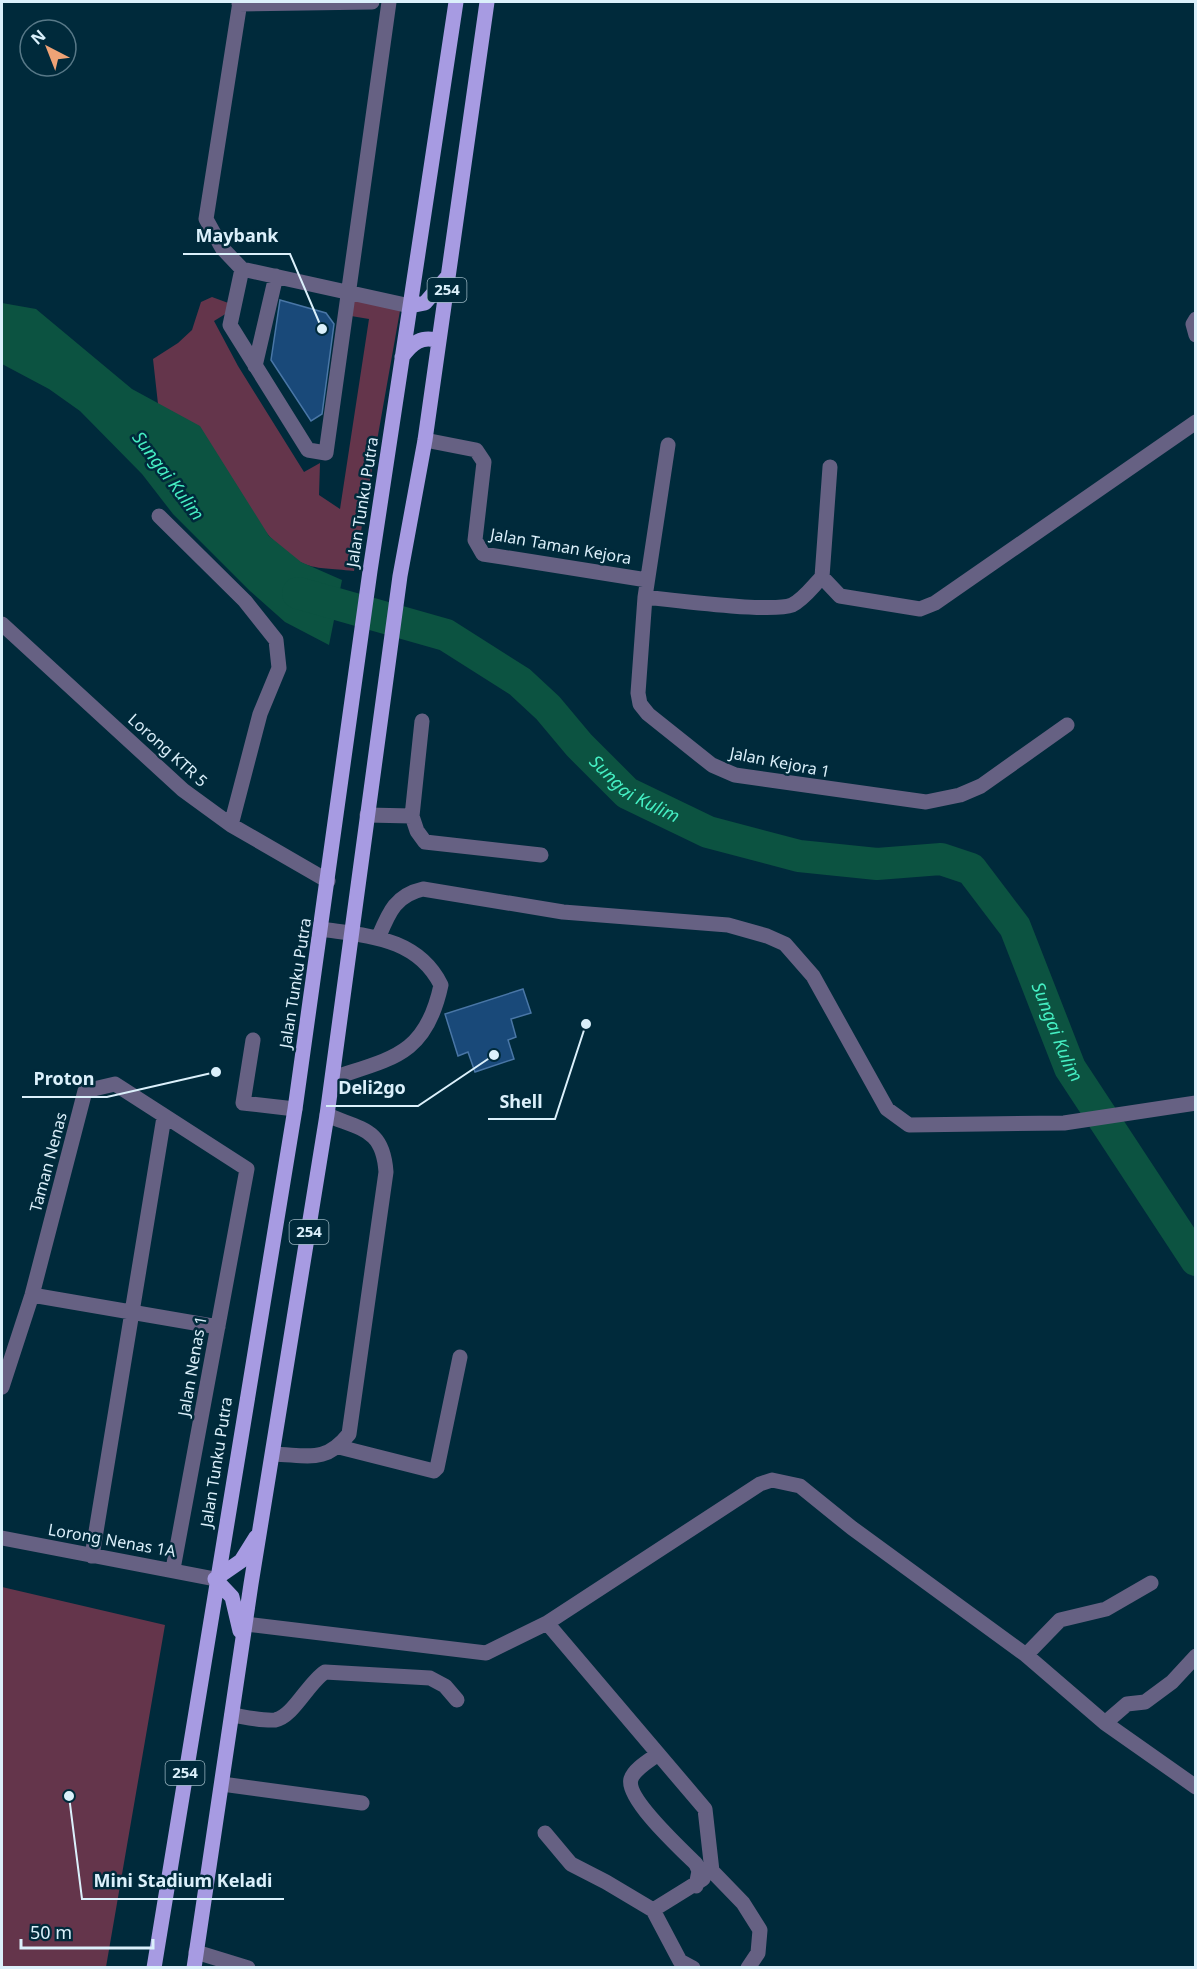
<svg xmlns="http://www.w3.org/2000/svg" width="1197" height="1969" viewBox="0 0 1197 1969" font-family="'Noto Sans',sans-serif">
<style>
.green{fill:#64354b}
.water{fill:#0c5341}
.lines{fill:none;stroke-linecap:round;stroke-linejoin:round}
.river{stroke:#0c5341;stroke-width:32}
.building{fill:#194979;stroke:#4976a6;stroke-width:1.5}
.minor{stroke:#666183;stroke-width:15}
.major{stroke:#a79be2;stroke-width:15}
.labels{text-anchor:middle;stroke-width:5;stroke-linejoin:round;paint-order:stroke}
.shield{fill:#002a3b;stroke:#99b5c1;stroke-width:1.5}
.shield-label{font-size:15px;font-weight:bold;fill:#dbf0fb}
.street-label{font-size:16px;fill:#dbf0fb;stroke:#002a3b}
.water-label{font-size:18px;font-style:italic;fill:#45efc3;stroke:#002a3b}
.leader{fill:none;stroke:#dbf0fb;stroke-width:2}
.callout-dot{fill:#dbf0fb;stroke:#002a3b;stroke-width:2}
.callout-label{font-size:18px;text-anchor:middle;font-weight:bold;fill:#dbf0fb;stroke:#002a3b;stroke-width:5;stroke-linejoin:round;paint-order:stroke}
</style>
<rect width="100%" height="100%" fill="#002a3b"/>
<path class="green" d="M350 293 401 305 354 571C308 566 305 572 270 537L158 404 153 359 178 343 192 330 201 302 212 297 231 304 227 313 214 321 238 366 304 472 320 463 319 495 340 509 369 319 345 315Z
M2 1587 165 1625 106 1967H2Z"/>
<path class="water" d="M2 303 36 309 132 389 200 426 269 536 301 562 342 580 329 645 285 622 250 591 173 514 142 474 80 411 49 389 2 364Z"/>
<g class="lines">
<path class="river" id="s1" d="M298 593 446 635 520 682 548 708 579 745 627 793 708 832 799 856 877 864 941 859 971 869 1015 927 1070 1068 1196 1260"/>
</g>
<path class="building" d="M280 300 326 313 334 324 322 414 311 421 271 360Z
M523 989 531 1013 511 1019 516 1037 508 1040 514 1059 475 1072 468 1052 458 1056 445 1014Z"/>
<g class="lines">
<path class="minor" d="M240 2 206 219 222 248 242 269 410 306
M239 4 372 2
M242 269 230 325 308 450 326 453 389 2
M1196 319 1193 324 1196 335
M255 366 276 276
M425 440 476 450 484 462 475 540 483 554 647 580
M668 445 645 597 638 693 640 704 648 714 712 765 735 775 926 802 960 795 981 786 1067 725
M830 467 822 577 840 596 920 609 935 603 1196 422
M159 516 245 601 276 640 279 668 260 714 231 825
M645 597C672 600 772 613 792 605 804 599 813 586 822 577
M2 624 183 790 231 825 328 881
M367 815 412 816 417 831 425 842 541 855
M412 816 422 721
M321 929C367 936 417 937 441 985 426 1055 393 1058 333 1078
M379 936C389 912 396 895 423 889L563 912 728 925 767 936 785 944 813 976 887 1109 909 1125 1064 1123 1196 1103
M253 1040 243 1103 295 1109
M32 1295 218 1327
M2 1387 32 1295 85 1091 115 1084 247 1169 173 1569
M339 1447 434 1471 437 1468 460 1357
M273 1454C308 1455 325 1464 349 1434L386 1172C383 1129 363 1130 327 1115
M2 1538 215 1579
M92 1556 164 1117
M547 1623 705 1809 712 1871 743 1903 760 1930 758 1953 748 1968
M246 1624 486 1653 547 1623 760 1484 772 1480 800 1486 852 1528 1026 1655 1105 1723 1196 1787
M1026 1655 1060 1620 1106 1609 1151 1583
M232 1715C245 1717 262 1721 275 1720 293 1717 308 1683 325 1672L430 1678 445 1686 457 1700
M1105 1723 1127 1704 1145 1702 1172 1682 1196 1656
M658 1754C650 1760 634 1769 631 1779 625 1798 682 1850 696 1864L699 1871 696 1886
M222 1784 362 1803
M545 1833 571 1864 606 1882 653 1910 680 1961 693 1968
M653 1910 703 1879
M196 1952 248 1968"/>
<path class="major" d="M410 306 425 303 448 276
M402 357C412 343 422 335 439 341
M215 1579 232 1597 240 1631
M215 1579 241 1561 256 1537
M154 1968 295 1109 370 571 456 2
M194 1968 251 1584 327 1115 400 576 425 440 487 2"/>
</g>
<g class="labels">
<g class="shield">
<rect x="427.5" y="278" width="39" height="24" rx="4.5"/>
<rect x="289.5" y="1220" width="39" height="24" rx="4.5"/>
<rect x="165.5" y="1761" width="39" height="24" rx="4.5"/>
</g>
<g class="shield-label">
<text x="447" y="295">254</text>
<text x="309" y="1237">254</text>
<text x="185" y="1778">254</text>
</g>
<g class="street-label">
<text transform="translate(362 502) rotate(-81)" y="6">Jalan Tunku Putra</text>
<text transform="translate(561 546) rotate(10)" y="6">Jalan Taman Kejora</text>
<text transform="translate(168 750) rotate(42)" y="6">Lorong KTR 5</text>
<text transform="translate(780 762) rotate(11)" y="6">Jalan Kejora 1</text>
<text transform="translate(295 983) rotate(-81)" y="6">Jalan Tunku Putra</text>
<text transform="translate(48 1162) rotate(-75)" y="6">Taman Nenas</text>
<text transform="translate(192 1366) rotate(-80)" y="6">Jalan Nenas 1</text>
<text transform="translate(216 1462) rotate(-81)" y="6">Jalan Tunku Putra</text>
<text transform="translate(112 1540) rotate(10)" y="6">Lorong Nenas 1A</text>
</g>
<g class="water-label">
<text transform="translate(168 476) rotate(53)" y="6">Sungai Kulim</text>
<text dy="6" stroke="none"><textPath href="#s1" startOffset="400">Sungai Kulim</textPath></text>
<text dy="6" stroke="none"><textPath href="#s1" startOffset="940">Sungai Kulim</textPath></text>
</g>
</g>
<path class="leader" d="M322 329L290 254H183M216 1072L107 1097H22M494 1055L418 1106H326M586 1024L555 1119H488M69 1796L82 1899H284"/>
<g class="callout-dot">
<circle cx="322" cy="329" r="6"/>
<circle cx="216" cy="1072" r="6"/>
<circle cx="494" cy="1055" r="6"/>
<circle cx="586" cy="1024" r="6"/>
<circle cx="69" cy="1796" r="6"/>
</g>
<g class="callout-label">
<text x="237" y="242">Maybank</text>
<text x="64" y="1085">Proton</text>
<text x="372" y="1094">Deli2go</text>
<text x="521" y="1108">Shell</text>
<text x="183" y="1887">Mini Stadium Keladi</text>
</g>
<rect width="1197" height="1969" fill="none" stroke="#dbf0fb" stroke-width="6"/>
<g transform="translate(48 48) rotate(318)"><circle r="28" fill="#002a3b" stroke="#587988" stroke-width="1.5"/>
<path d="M0-4.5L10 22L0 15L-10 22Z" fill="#efa376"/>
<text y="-9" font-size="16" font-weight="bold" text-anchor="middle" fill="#dbf0fb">N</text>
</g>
<path d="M21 1939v9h132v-9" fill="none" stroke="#dbf0fb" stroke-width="3"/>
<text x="30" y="1939" font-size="18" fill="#dbf0fb" stroke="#002a3b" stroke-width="4.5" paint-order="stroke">50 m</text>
</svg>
